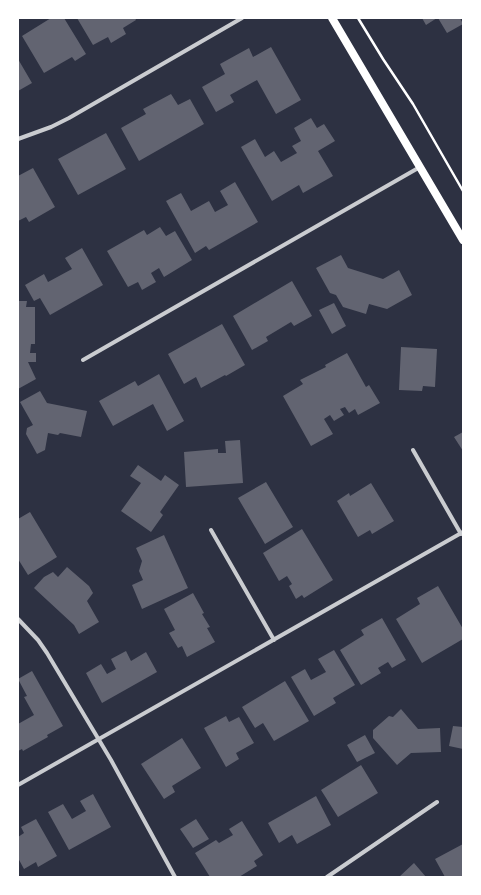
<svg xmlns="http://www.w3.org/2000/svg" width="481" height="895" viewBox="0 0 481 895" font-family="'PT Sans',sans-serif">
<style>
.building{fill:#626471}
.lines{fill:none;stroke-linecap:round;stroke-linejoin:round}
.path{stroke:#fff;stroke-width:2.5}
.minor{stroke:#caccd0;stroke-width:4}
.secondary{stroke:#fff;stroke-width:8}
</style>
<rect width="100%" height="100%" fill="#2d3142"/>
<path class="building" d="M51 18H64L86 54 75 61 72 57 44 73 22 36Z
M77 18H135L136 20 123 28 126 34 111 43 108 37 93 45Z
M422 18H437L426 25Z
M438 18H460L463 24 447 33Z
M271 47 301 100 276 114 257 80 230 95 234 102 216 112 202 87 225 74 220 64 249 48 253 57Z
M18 59 32 83 18 91Z
M171 94 178 105 190 99 204 124 139 161 121 128 146 114 143 109Z
M311 118 317 128 324 124 335 141 318 151 333 176 303 193 299 185 272 201 241 147 255 139 265 157 274 151 281 162 297 153 292 146 301 141 294 128Z
M106 133 126 169 78 195 58 159Z
M33 168 55 207 29 222 26 217 18 221V176Z
M235 182 258 222 209 250 206 246 195 253 166 201 181 193 191 211 209 201 215 212 228 205 220 191Z
M160 227 166 236 175 231 192 260 164 277 159 268 151 273 156 282 142 290 138 282 128 287 107 251 144 230 147 235Z
M82 248 103 285 50 315 40 298 34 301 25 285 44 274 48 282 72 269 65 258Z
M341 255 348 268 383 279 399 270 412 295 387 309 369 304 366 314 343 307 336 295 330 293 316 268Z
M292 281 312 316 294 326 291 322 266 337 268 341 252 350 233 316Z
M18 301H27L26 307H35V344H31L30 353H36V362H28L36 379 18 389Z
M334 303 346 326 332 334 319 310Z
M222 324 245 365 226 376 225 375 201 388 196 377 184 384 168 354Z
M401 347 437 349 435 387 423 386 422 391 399 390Z
M347 353 366 387 369 385 380 403 358 415 355 409 349 413 345 407 340 409 344 415 334 421 330 415 324 419 333 434 311 446 283 396 303 384 300 380 326 367 325 365Z
M159 374 184 421 167 431 153 404 113 426 99 401 135 381 138 386Z
M40 391 47 403 87 411 81 437 60 433 58 435 48 433 45 450 37 454 26 434 27 428 33 425 20 402Z
M463 432V451L454 437Z
M240 440 243 483 186 487 184 452 218 449V453H226L225 441Z
M138 465 161 481 165 475 179 485 160 512 163 515 151 532 121 511 141 483 130 476Z
M266 482 293 527 265 544 238 498Z
M371 483 394 521 372 534 370 530 358 537 337 501 349 493 350 496Z
M30 512 57 557 28 575 18 559V519Z
M302 529 333 580 304 598 302 595 296 599 289 586 292 584 287 576 279 581 263 553Z
M164 535 188 588 142 609 132 585 143 580 139 571 142 561 136 548Z
M67 567 89 586 93 593 87 601 99 622 79 634 74 625 34 588 44 577 53 572 58 577Z
M438 586 463 629V639L422 663 396 619 420 604 417 598Z
M193 593 204 613 202 614 210 627 207 628 215 642 187 657 182 646 178 648 169 633 175 630 164 609Z
M382 618 406 660 392 668 388 662 378 668 381 673 361 685 340 650 364 635 361 630Z
M334 650 355 685 333 698 336 703 314 716 291 677 305 669 311 680 326 672 318 659Z
M126 651 131 661 146 652 157 672 102 703 86 673 101 664 107 674 116 669 111 659Z
M32 671 63 726 47 735 48 737 23 751 22 749 18 751V724L34 715 24 697 27 696 18 679Z
M285 681 309 721 274 741 263 723 255 728 242 707Z
M401 709 418 729 440 728 441 752 411 753 397 765 373 738V730L389 716 393 717Z
M226 716 229 722 239 717 254 743 236 753 239 759 226 767 204 728Z
M453 726 463 727V749L449 746Z
M365 735 375 753 357 762 347 745Z
M182 738 201 768 172 786 175 792 164 799 141 764Z
M361 765 378 793 338 817 321 790Z
M93 794 111 827 69 850 48 812 63 804 72 819 86 811 80 801Z
M316 796 331 825 297 844 292 835 279 843 268 823Z
M36 819 57 856 38 867 36 862 24 869 18 858V837L24 833 21 827Z
M196 819 209 839 193 848 180 829Z
M242 821 263 855 254 861 257 866 239 877H210L195 853 216 840 219 843 233 835 229 829Z
M463 844V877H445L435 859Z
M414 863 426 877H399Z"/>
<g class="lines">
<path class="path" d="M358 18 383 59 413 104 463 191"/>
<path class="minor" d="M18 139 51 127 69 118 242 18
M83 360 420 167
M413 450 461 534
M211 530 274 640
M18 619 38 640 47 653 111 760 175 877
M18 785 463 532
M327 877 437 802"/>
<path class="secondary" d="M332 18 463 240"/>
</g>
<rect width="481" height="895" fill="none" stroke="#ffffff" stroke-width="38"/>
</svg>
